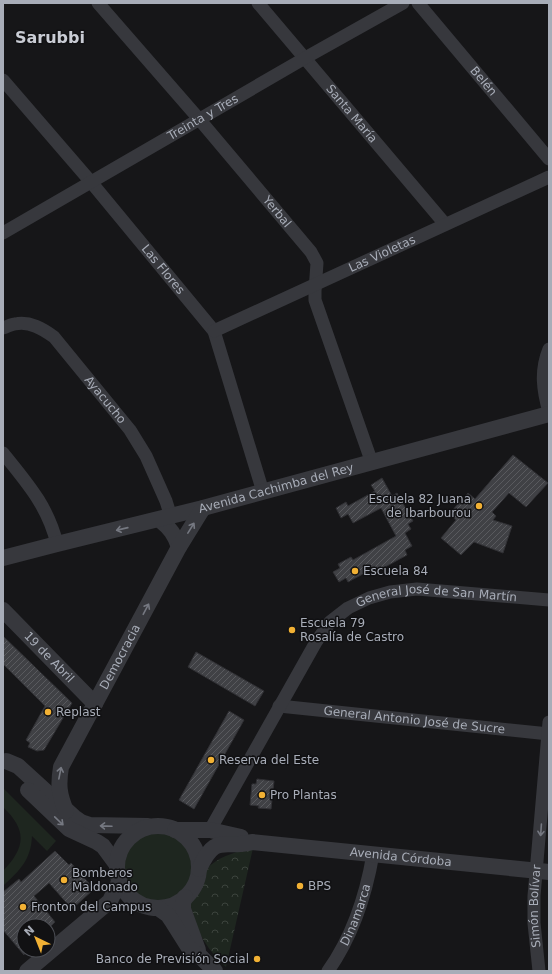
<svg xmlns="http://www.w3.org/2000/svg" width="552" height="974" viewBox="0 0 552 974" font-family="'DejaVu Sans',sans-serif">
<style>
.grass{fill:#1e261f}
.forest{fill:url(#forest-crowns)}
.building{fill:url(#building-hatch);stroke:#303034}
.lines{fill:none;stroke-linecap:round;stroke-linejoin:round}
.minor{stroke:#37383d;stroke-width:13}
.tertiary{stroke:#37383d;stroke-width:16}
.oneway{stroke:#757881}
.poi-dot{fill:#f2b134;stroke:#111113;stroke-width:1.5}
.labels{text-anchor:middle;stroke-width:3;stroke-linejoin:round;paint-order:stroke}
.street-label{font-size:12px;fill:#a8adb8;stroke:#111113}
.poi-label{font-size:12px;fill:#a8adb8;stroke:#111113;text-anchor:start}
.district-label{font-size:16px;font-weight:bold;fill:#c9ccd4;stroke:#111113}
</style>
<defs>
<pattern id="forest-crowns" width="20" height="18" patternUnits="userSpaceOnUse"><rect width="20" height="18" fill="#1e261f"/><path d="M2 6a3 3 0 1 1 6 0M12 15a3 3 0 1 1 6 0" fill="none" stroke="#3c433d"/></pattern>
<pattern id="building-hatch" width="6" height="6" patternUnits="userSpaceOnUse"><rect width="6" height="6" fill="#404145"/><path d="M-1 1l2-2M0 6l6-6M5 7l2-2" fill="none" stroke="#595a5e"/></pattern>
</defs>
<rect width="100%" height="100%" fill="#161618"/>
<path class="grass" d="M3 788 56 841 47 851 32 836C31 860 20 870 3 886V871C26 847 27 830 3 807Z
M117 867a41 41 0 1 1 82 0a41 41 0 1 1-82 0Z"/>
<path class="forest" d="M253 848 226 967C203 945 197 931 189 901 191 898 194 895 197 891 200 886 200 878 204 873 214 857 236 852 253 848Z"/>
<path class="building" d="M513 455 548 483 526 507 509 493 492 512 496 516 493 520 512 526 503 553 474 542 461 555 441 538 456 520 449 514 468 493 475 499Z
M382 478 392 496 397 493 413 521 408 524 411 529 405 533 412 546 405 550 407 555 374 573 372 569 348 582 346 578 339 582 333 572 340 568 338 564 351 557 353 560 396 536 381 508 353 523 348 514 341 518 336 508 346 502 348 506 375 491 371 485Z
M3 636 72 703 44 750 37 751 28 747 30 743 26 740 45 706 3 664Z
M196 652 264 691 255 706 188 667Z
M229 711 244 720 194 809 179 800Z
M257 779 274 781 271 809 258 808 259 806 250 805 252 784H256Z
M55 851 69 865 71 863 94 889 72 909 49 883 34 896 55 922 51 926H24V955L3 930V892L19 879 21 882Z"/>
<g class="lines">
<g class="minor">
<path id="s1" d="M98 3 199 119 311 252 317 263 315 291V300L372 463"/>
<path id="s2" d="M258 3 445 224"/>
<path id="s3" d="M418 3 549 159"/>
<path id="s4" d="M3 80 91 182 214 331 263 492"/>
<path id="s5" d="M3 233 305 58 403 3"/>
<path id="s6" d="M3 328C7 327 11 324 15 324 30 321 43 329 54 337L130 430 146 456 166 501 171 517"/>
<path id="s7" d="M214 331 549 177"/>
<path d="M549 349C540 371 543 391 549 412"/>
<path d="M3 453C27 483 48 506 57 544"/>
<path id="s8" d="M279 706 549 734"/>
<path id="s9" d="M210 830 316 642 330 622 348 608 369 598 390 592 417 589 549 600"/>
<path id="s10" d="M328 971C352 937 366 895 373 854"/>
<path id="s11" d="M539 971 534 923V896L549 722"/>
</g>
<g class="tertiary">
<path d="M160 520C170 528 175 535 179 547"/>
<path id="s12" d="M3 558 57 544 203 508 549 414"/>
<path id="s13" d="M3 610 95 704"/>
<path d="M6 761 18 766 74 817 81 822 90 825 148 826"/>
<path d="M28 790 69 829 97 842 103 846 117 865"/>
<path id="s14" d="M66 811C59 794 58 785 61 767L179 547 203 508"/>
<circle cx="158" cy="867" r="41"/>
<path d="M175 830H210L241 837"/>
<path id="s15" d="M199 869C216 832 223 850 252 842L549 872"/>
<path d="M185 897 183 903V909L198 950"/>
<path d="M158 908 168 915 172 921 189 948 201 957 215 971"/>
<path d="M27 971 110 901 119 882"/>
</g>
</g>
<defs><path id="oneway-shaft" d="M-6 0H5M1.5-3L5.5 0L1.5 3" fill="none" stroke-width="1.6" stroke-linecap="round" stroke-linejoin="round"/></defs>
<g class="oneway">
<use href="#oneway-shaft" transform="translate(191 528) rotate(-58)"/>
<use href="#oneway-shaft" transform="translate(122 529) rotate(167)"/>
<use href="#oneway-shaft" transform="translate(146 609) rotate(-62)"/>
<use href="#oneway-shaft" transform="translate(60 773) rotate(-79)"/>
<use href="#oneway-shaft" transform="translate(59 821) rotate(44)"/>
<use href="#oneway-shaft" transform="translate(106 826) rotate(-178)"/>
<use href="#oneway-shaft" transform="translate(541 830) rotate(94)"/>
</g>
<g class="poi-dot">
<circle cx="479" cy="506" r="4"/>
<circle cx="355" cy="571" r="4"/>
<circle cx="292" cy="630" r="4"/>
<circle cx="48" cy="712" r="4"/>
<circle cx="211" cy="760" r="4"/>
<circle cx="262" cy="795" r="4"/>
<circle cx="64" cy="880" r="4"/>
<circle cx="300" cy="886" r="4"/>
<circle cx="23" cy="907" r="4"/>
<circle cx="257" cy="959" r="4"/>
</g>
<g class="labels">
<g class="street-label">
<text dy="4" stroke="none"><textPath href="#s3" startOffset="102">Belén</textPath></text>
<text dy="4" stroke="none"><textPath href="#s2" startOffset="145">Santa María</textPath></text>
<text dy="4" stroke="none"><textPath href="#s5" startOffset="231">Treinta y Tres</textPath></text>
<text dy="4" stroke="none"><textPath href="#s1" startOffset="275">Yerbal</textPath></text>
<text dy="4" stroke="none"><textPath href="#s7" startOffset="185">Las Violetas</textPath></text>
<text dy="4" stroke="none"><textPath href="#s4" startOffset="248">Las Flores</textPath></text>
<text dy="4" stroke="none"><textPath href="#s6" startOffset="136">Ayacucho</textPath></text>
<text dy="4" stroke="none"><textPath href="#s12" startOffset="282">Avenida Cachimba del Rey</textPath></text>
<text dy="4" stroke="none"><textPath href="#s9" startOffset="354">General José de San Martín</textPath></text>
<text dy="4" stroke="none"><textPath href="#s13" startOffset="66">19 de Abril</textPath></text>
<text dy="4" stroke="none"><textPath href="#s14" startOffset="170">Democracia</textPath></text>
<text dy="4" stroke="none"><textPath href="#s8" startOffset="136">General Antonio José de Sucre</textPath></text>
<text dy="4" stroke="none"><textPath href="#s15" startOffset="215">Avenida Córdoba</textPath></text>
<text dy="4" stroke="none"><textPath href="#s11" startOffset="65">Simón Bolívar</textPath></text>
<text dy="4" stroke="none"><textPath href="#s10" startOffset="63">Dinamarca</textPath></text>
</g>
<g class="poi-label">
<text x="471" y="503" text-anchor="end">Escuela 82 Juana<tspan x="471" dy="14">de Ibarbourou</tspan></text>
<text x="363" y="575">Escuela 84</text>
<text x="300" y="627">Escuela 79<tspan x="300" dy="14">Rosalía de Castro</tspan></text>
<text x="56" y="716">Replast</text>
<text x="219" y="764">Reserva del Este</text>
<text x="270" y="799">Pro Plantas</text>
<text x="72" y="877">Bomberos<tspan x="72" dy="14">Maldonado</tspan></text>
<text x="308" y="890">BPS</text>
<text x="31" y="911">Fronton del Campus</text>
<text x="249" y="963" text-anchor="end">Banco de Previsión Social</text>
</g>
<g class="district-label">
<text x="50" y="43">Sarubbi</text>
</g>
</g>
<rect width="552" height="974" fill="none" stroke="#a8adb8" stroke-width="8"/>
<g transform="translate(36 938) rotate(317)"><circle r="19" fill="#111113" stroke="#4d4f55"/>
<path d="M0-3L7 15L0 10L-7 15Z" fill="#f2b134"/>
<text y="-6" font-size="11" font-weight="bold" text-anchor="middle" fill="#a8adb8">N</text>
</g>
</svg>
